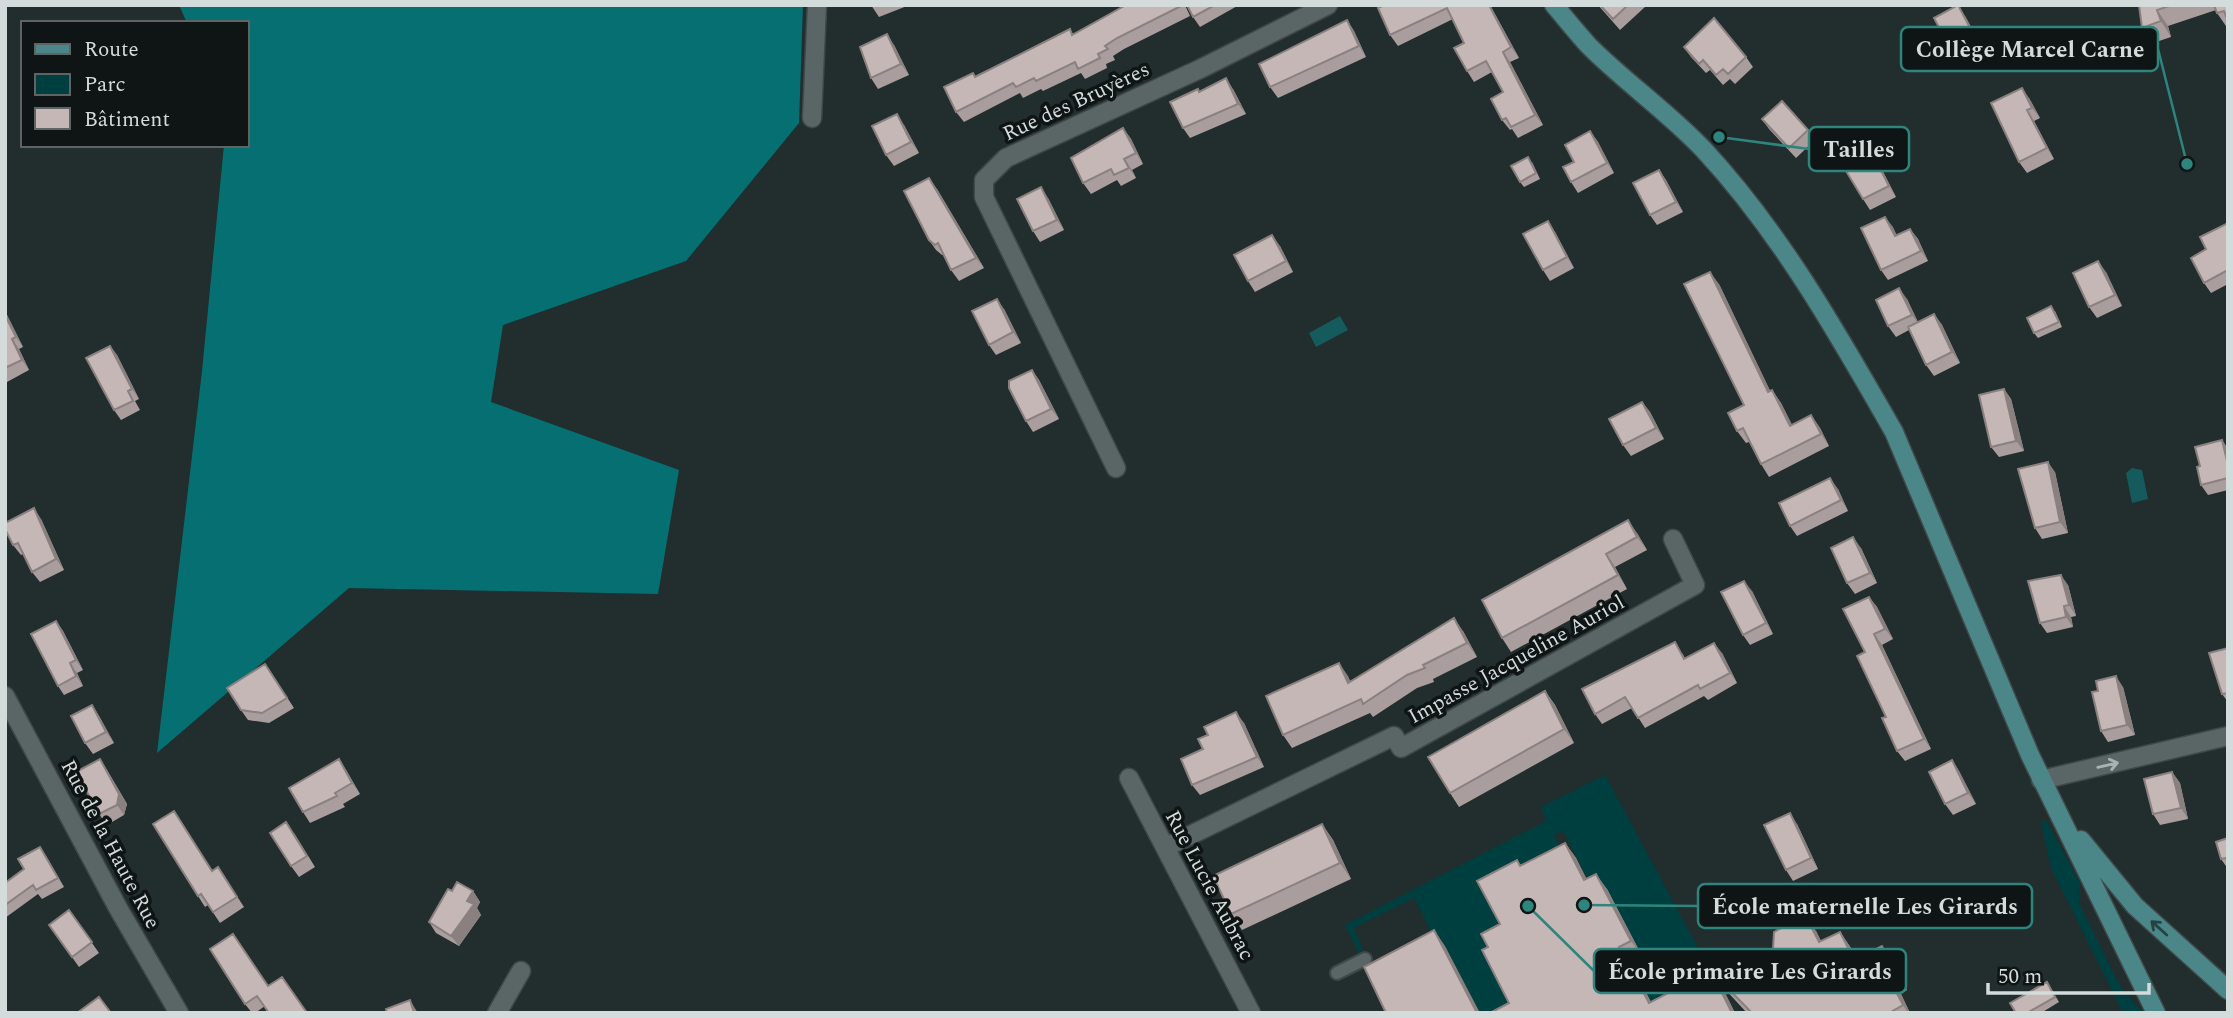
<svg xmlns="http://www.w3.org/2000/svg" width="2233" height="1018" viewBox="0 0 2233 1018" font-family="Spectral,serif">
<style>
.green{fill:#003f40}
.forest{fill:#056f72}
.water{fill:#155b5d}
.lines{fill:none;stroke-linecap:round;stroke-linejoin:round}
.lane-casing{stroke:#3f4848;stroke-width:16}
.street-casing{stroke:#3f4848;stroke-width:21}
.secondary-casing{stroke:#3f4848;stroke-width:21}
.lane{stroke:#5a6666;stroke-width:12}
.street{stroke:#5a6666;stroke-width:18}
.secondary{stroke:#4b8789;stroke-width:18}
.wall{fill:#a99d9d}
.shaded-wall{fill:#89807f}
.building{fill:#c4b7b6;stroke:#89807f;stroke-width:2}
.oneway{stroke:#a9b2b2}
.oneway2{stroke:#274243}
.labels{text-anchor:middle;stroke-width:7;stroke-linejoin:round;paint-order:stroke}
.street-label{font-size:21px;fill:#d4dbdb;stroke:#0f1414}
.leader{fill:none;stroke:#2d857e;stroke-width:2.5}
.callout-dot{fill:#2d857e;stroke:#0f1414;stroke-width:2.5}
.callout{fill:#0f1414;stroke:#2d857e;stroke-width:2.5}
.callout-label{font-size:23px;text-anchor:middle;font-weight:bold;fill:#d4dbdb}
</style>
<rect width="100%" height="100%" fill="#222d2d"/>
<path class="green" d="M1605 775 1703 957 1711 954 1726 985 1676 1011 1656 1013 1563 831 1554 835 1562 851 1507 933 1525 1013H1480L1445 947 1438 946 1414 898 1354 928 1363 950 1359 954 1345 925 1546 821 1541 807Z
M2046 820 2080 883 2079 903 2121 988 2144 1013H2123L2051 868 2041 823Z"/>
<path class="forest" d="M179 5H803L799 123 686 261 503 325 491 402 679 470 658 594 349 588 157 753 202 371 224 145H247V23H187Z"/>
<path class="water" d="M1340 316 1348 330 1316 347 1309 333Z
M2132 468 2142 470 2148 499 2132 503 2126 473Z"/>
<g class="lines">
<g class="lane-casing">
<path id="lane" d="M1337 973 1365 959"/>
</g>
<g class="street-casing">
<path id="street" d="M812 118 817 5
M1116 468 984 197V180L1006 158 1200 69 1328 5
M5 696 118 908 179 1013
M1129 778 1251 1013
M2041 780 2228 736
M1166 847 1394 736 1401 748 1695 585 1673 539
M497 1013 521 971"/>
</g>
<g class="secondary-casing">
<path id="secondary" d="M1554 5C1566 19 1577 33 1589 46 1625 82 1668 112 1704 150 1781 233 1838 334 1894 432L2030 755 2156 1013
M2081 840 2135 906 2228 990"/>
</g>
<use href="#lane" class="lane"/>
<use href="#street" class="street"/>
<use href="#secondary" class="secondary"/>
</g>
<path class="wall" d="M871 5H907V6L879 17Z
M1185 5 1190 16 1124 49 1113 56 1115 60 1106 64 1107 68 1085 79 1081 73 1043 91 1041 89 1023 98 1020 93 964 122 956 112 975 76 1070 29 1073 34Z
M1187 5H1239L1200 27 1193 17Z
M1490 5 1519 58 1510 62 1543 125 1518 138 1512 129 1510 130 1502 120 1503 92 1492 72 1474 82 1467 71 1464 43 1453 19 1398 46 1390 35 1378 8Z
M1598 5H1645L1646 6 1620 30Z
M2139 5H2228V29L2217 13 2216 10 2168 26 2171 37 2153 43 2142 28Z
M1965 16 1985 52 1961 65 1953 54Z
M1347 20 1354 31 1366 57 1278 98 1270 87Z
M894 45 909 75 878 89 871 78Z
M1684 47 1746 57 1753 67 1735 84 1730 79 1723 85 1710 70 1706 73 1691 57Z
M1198 89 1199 91 1233 89 1246 114 1190 138 1183 128Z
M2029 98 2040 118 2034 121 2054 159 2027 173 2019 162Z
M1762 119 1808 130 1815 140 1796 158 1769 129Z
M904 125 919 153 894 166 886 155Z
M1123 128 1131 139 1143 164 1132 170 1136 178 1121 186 1117 180 1091 194 1083 183Z
M1590 131 1598 142 1614 173 1578 193 1571 182 1574 162Z
M1532 162 1540 179 1524 187 1520 182Z
M1878 162 1896 197 1870 210 1863 199Z
M1659 170 1666 180 1683 212 1657 225 1650 215Z
M937 189 984 268 959 281 951 270 943 255H942L936 250 929 240Z
M1048 198 1064 230 1040 242 1033 231Z
M1885 217 1896 235 1910 229 1918 239 1928 261 1888 280 1881 270Z
M2228 223V284L2211 293 2204 283 2206 249Z
M1555 232 1574 268 1550 281 1543 270Z
M1280 246 1293 272 1255 292 1248 281Z
M2106 272 2122 306 2097 318 2089 307Z
M1719 284 1770 391 1772 390 1781 403 1792 425 1811 415 1820 428 1829 446 1769 477 1761 464 1749 442 1746 443 1737 431 1744 405Z
M1907 299 1918 322 1934 314 1942 325 1960 363 1934 376 1926 365 1909 330 1896 337 1888 326Z
M1004 309 1021 343 996 355 989 345Z
M5 311 23 347 19 349 29 370 7 382 5 380Z
M2055 311 2062 327 2038 338 2034 333Z
M110 346 117 355 139 399 135 401 140 410 121 420 114 410Z
M1032 370 1039 380 1059 419 1033 432 1026 421Z
M2004 389 2011 399 2024 451 1999 457 1991 447Z
M1642 402 1650 412 1664 439 1631 456 1623 445Z
M2222 440 2228 449V490L2208 495 2201 485 2200 466Z
M2055 472 2068 533 2042 539 2035 528Z
M1838 489 1848 511 1797 536 1790 526Z
M41 519 64 570 40 582 32 572 23 554 21 555 13 545Z
M1637 533 1647 550 1615 567 1627 589 1511 652 1502 638 1482 600Z
M1861 548 1877 583 1855 594 1847 583Z
M2068 585 2076 616 2071 617 2073 627 2047 633 2040 623Z
M1752 591 1773 634 1750 645 1743 635Z
M1869 597 1877 607 1893 639 1882 645 1931 749 1905 761 1897 751 1865 652Z
M56 621 63 631 83 670 77 673 83 686 64 695 58 686Z
M1463 631 1477 657 1433 679 1434 682 1417 688 1373 717 1370 713 1292 748 1283 735 1339 663 1350 681Z
M2228 648V702L2222 694Z
M1682 653 1685 658 1722 653 1737 683 1708 700 1704 696 1645 728 1632 708 1602 724 1595 714Z
M272 674 294 708 269 723 248 720 241 710Z
M2123 687 2135 735 2108 742 2101 731 2098 691Z
M1545 691 1555 705 1574 743 1459 807 1450 793Z
M92 705 99 716 114 743 93 754 85 743Z
M1244 723 1264 767 1200 795 1192 785 1203 749Z
M1952 760 1959 771 1976 804 1953 815 1945 804Z
M107 770 127 804 124 815 107 825 99 814Z
M346 770 360 794 343 804 345 807 310 823 303 812Z
M2172 772 2180 783 2188 819 2160 825 2153 814Z
M181 821 212 871 218 867 244 907 220 923 208 905 205 907 198 896Z
M1322 824 1333 840 1351 879 1242 930 1231 914Z
M1797 824 1818 869 1793 881 1786 870Z
M294 833 315 867 299 877 291 866Z
M2228 838V869L2221 859Z
M1565 843 1576 858 1586 879 1607 889 1642 956 1630 962 1651 1002 1711 971 1722 987 1735 1013H1490L1509 1003 1488 947 1500 924 1521 866Z
M46 856 64 887 42 899 38 894 5 918V883Z
M452 891H473L480 902 477 908 481 915 459 946 436 933 429 922Z
M69 910 99 953 79 967 49 925Z
M1816 931 1821 941 1840 932 1851 948 1857 959 1893 962 1907 990 1901 994 1910 1013H1747L1723 987 1711 971 1737 968Z
M233 934 265 1006 255 1013H252L245 1004Z
M2047 982 2059 1002 2041 1013H2016Z"/>
<path class="shaded-wall" d="M1489 5H1490L1519 58 1511 47Z
M1958 5 1965 16 1985 52 1977 41Z
M2157 10 2168 26 2171 37 2161 21Z
M1347 20 1354 31 1366 57 1359 46Z
M887 34 894 45 909 75 901 64Z
M1503 52 1510 62 1543 125 1535 115Z
M1226 78 1233 89 1246 114 1238 104Z
M2022 88 2029 98 2040 118 2032 108Z
M2027 110 2034 121 2054 159 2047 148Z
M897 114 904 125 919 153 911 142Z
M1123 128 1131 139 1143 164 1136 153Z
M1590 131 1598 142 1614 173 1607 163Z
M1871 151 1878 162 1896 197 1889 186Z
M1124 159 1132 170 1136 178 1129 168Z
M1659 170 1666 180 1683 212 1676 202Z
M929 178 937 189 984 268 976 258Z
M1041 187 1048 198 1064 230 1057 220Z
M1885 217 1893 227 1902 246 1895 236Z
M1548 221 1555 232 1574 268 1567 257Z
M1910 229 1918 239 1928 261 1921 251Z
M1272 235 1280 246 1293 272 1286 261Z
M2098 261 2106 272 2122 306 2115 295Z
M1710 272 1719 284 1777 405 1768 392Z
M1899 288 1907 299 1919 325 1912 315Z
M997 299 1004 309 1021 343 1013 332Z
M5 311 23 347 16 337 5 315Z
M1934 314 1942 325 1960 363 1952 352Z
M12 339 19 349 29 370 22 360Z
M110 346 117 355 139 399 132 389Z
M1032 370 1039 380 1059 419 1051 409Z
M2004 389 2011 399 2024 451 2016 441Z
M1772 390 1781 403 1799 439 1790 426Z
M1642 402 1650 412 1664 439 1656 428Z
M1811 415 1820 428 1829 446 1821 434Z
M2222 440 2228 449V465Z
M2048 462 2055 472 2068 533 2060 522Z
M1830 478 1838 489 1848 511 1841 500Z
M34 508 41 519 64 570 56 559Z
M1628 520 1637 533 1647 550 1637 537Z
M1853 537 1861 548 1877 583 1870 573Z
M1606 554 1615 567 1627 589 1618 575Z
M2061 575 2068 585 2076 616 2069 605Z
M1744 581 1752 591 1773 634 1766 623Z
M1869 597 1877 607 1893 639 1885 629Z
M2064 606 2071 617 2073 627 2066 617Z
M1454 618 1463 631 1477 657 1467 643Z
M56 621 63 631 83 670 76 660Z
M1874 634 1882 645 1931 749 1924 739Z
M1714 643 1722 653 1737 683 1730 673Z
M70 663 77 673 83 686 76 676Z
M1339 663 1348 676 1357 696 1348 683Z
M2116 676 2123 687 2135 735 2127 725Z
M1545 691 1555 705 1574 743 1564 729Z
M92 705 99 716 114 743 106 732Z
M1236 712 1244 723 1264 767 1257 757Z
M100 759 107 770 127 804 124 815 117 805Z
M339 759 346 770 360 794 352 783Z
M1952 760 1959 771 1976 804 1968 793Z
M2172 772 2180 783 2188 819 2181 808Z
M1790 813 1797 824 1818 869 1811 858Z
M1322 824 1333 840 1351 879 1340 863Z
M1565 843 1576 858 1595 895 1584 880Z
M40 847 46 856 64 887 58 878Z
M1596 874 1607 889 1642 956 1631 941Z
M473 891 480 902 477 908 481 915 459 946 451 936Z
M1805 915 1816 931 1830 959 1819 942Z
M1434 930 1445 946 1480 1013H1477Z
M1840 932 1851 948 1866 976 1854 960Z
M1882 946 1893 962 1907 990 1896 974Z
M1619 947 1630 962 1656 1013 1649 1003Z
M1711 971 1722 987 1735 1013H1732Z
M1889 978 1901 994 1910 1013H1908L1903 1005Z
M410 1000 416 1010 418 1013H414Z"/>
<path class="building" d="M1126 5H1183L1117 38 1105 46 1108 49 1098 54 1100 58 1078 69 1075 62 1036 81 1034 78 1016 87 1013 83 956 112 944 87 973 73 975 77 1070 29 1072 35Z
M1187 5H1215L1193 17Z
M1384 5H1489L1511 47 1503 52 1535 115 1511 127 1506 118 1502 120 1491 99 1503 92 1486 61 1467 71 1454 48 1464 43 1447 8 1390 35 1378 8Z
M1600 5H1628L1613 19Z
M1958 5 1977 41 1953 54 1934 18Z
M2139 5H2172L2157 10 2161 21 2142 28Z
M2214 5H2228V21L2224 11 2217 13Z
M1714 18 1746 57 1728 74 1723 69 1716 75 1703 60 1699 64 1684 47Z
M1347 20 1359 46 1270 87 1259 64Z
M887 34 901 64 871 78 860 47Z
M1226 78 1238 104 1183 128 1170 102 1198 89 1199 92Z
M2022 88 2032 108 2027 110 2047 148 2019 162 1991 103Z
M1782 101 1808 130 1789 148 1762 119Z
M897 114 911 142 886 155 872 126Z
M1123 128 1136 153 1124 159 1129 168 1114 175 1111 169 1083 183 1071 158Z
M1590 131 1607 163 1571 182 1563 167 1574 162 1565 145Z
M1871 151 1889 186 1863 199 1843 166Z
M1528 157 1536 173 1520 182 1511 166Z
M1659 170 1676 202 1650 215 1633 183Z
M929 178 976 258 951 270 938 243 935 245 929 240 904 191Z
M1041 187 1057 220 1033 231 1017 199Z
M1885 217 1895 236 1910 229 1921 251 1881 270 1861 228Z
M1548 221 1567 257 1543 270 1523 234Z
M2228 223V270L2204 283 2191 258 2206 249 2200 237Z
M1272 235 1286 261 1248 281 1234 255Z
M2098 261 2115 295 2089 307 2073 273Z
M1710 272 1768 392 1772 390 1790 426 1811 415 1821 434 1761 464 1743 428 1737 431 1728 413 1744 405 1684 284Z
M1899 288 1912 315 1888 326 1876 300Z
M997 299 1013 332 989 345 972 311Z
M2051 306 2059 322 2034 333 2027 318Z
M1934 314 1952 352 1926 365 1908 327Z
M5 315 16 337 12 339 22 360 5 368Z
M110 346 132 389 128 391 133 401 114 410 86 358Z
M1032 370 1051 409 1026 421 1009 388V381Z
M2004 389 2016 441 1991 447 1979 395Z
M1642 402 1656 428 1623 445 1609 419Z
M2222 440 2228 465V478L2201 485 2197 467 2200 466 2195 447Z
M2048 462 2060 522 2035 528 2018 469Z
M1830 478 1841 500 1790 526 1779 503Z
M34 508 56 559 32 572 18 543 13 545 5 529V523Z
M1628 520 1637 537 1606 554 1618 575 1502 638 1482 600Z
M1853 537 1870 573 1847 583 1831 548Z
M2061 575 2069 605 2064 606 2066 617 2040 623 2028 581Z
M1744 581 1766 623 1743 635 1721 592Z
M1869 597 1885 629 1874 634 1924 739 1897 751 1882 718 1886 717 1857 656 1865 652 1843 609Z
M1454 618 1467 643 1423 665 1425 668 1407 675 1363 704 1361 699 1283 735 1266 696 1339 663 1348 683Z
M56 621 76 660 70 663 76 676 58 686 31 634Z
M1675 642 1684 659 1714 643 1730 673 1700 689 1698 685 1638 718 1625 697 1595 714 1582 689Z
M2228 648V693L2222 694 2209 653Z
M265 664 287 698 262 713 241 710 227 688Z
M2116 676 2127 725 2101 731 2092 692 2098 691 2096 681Z
M1545 691 1564 729 1450 793 1428 757Z
M92 705 106 732 85 743 71 716Z
M1236 712 1257 757 1192 785 1181 759 1203 749 1198 739 1208 735 1204 727Z
M100 759 119 794 117 805 99 814 76 772Z
M339 759 352 783 335 793 337 796 303 812 289 788Z
M1952 760 1968 793 1945 804 1929 772Z
M2172 772 2181 808 2153 814 2144 779Z
M174 811 212 871 218 867 237 897 213 912 201 894 198 896 153 824Z
M1790 813 1811 858 1786 870 1764 825Z
M286 822 307 856 291 866 270 833Z
M1322 824 1340 863 1231 914 1213 876Z
M2228 838V864L2226 858 2221 859 2216 842Z
M1565 843 1584 880 1596 874 1631 941 1619 947 1649 1003 1711 971 1732 1013H1490L1509 1003 1482 950 1488 947 1481 934 1500 924 1477 881 1517 860 1520 866Z
M40 847 58 878 36 890 33 885 5 905V883L24 869 18 859Z
M457 882 473 891 467 901 474 904 451 936 429 922 448 889 452 891Z
M69 910 92 942 72 957 49 925Z
M1805 915 1819 942 1840 932 1854 960 1882 946 1896 974 1889 978 1903 1005 1889 1013H1752L1711 971 1732 960 1736 968 1773 949 1774 932Z
M1434 930 1477 1013H1386L1364 967Z
M233 934 268 986 282 977 307 1013H269L257 996 245 1004 210 949Z
M2047 982 2055 997 2027 1013H2016L2010 1003Z
M99 997 111 1013H77Z
M410 1000 414 1013H387L386 1009Z"/>
<defs><path id="oneway-shaft" d="M-6 0H5M1.5-3L5.5 0L1.5 3" fill="none" stroke-width="1.6" stroke-linecap="round" stroke-linejoin="round" transform="scale(1.75)"/></defs>
<use class="oneway" href="#oneway-shaft" transform="translate(2108 765) rotate(-13)"/>
<use class="oneway2" href="#oneway-shaft" transform="translate(2159 928) rotate(-138)"/>
<g class="labels">
<g class="street-label">
<text transform="translate(1076 101) rotate(-25)" y="7">Rue des Bruyères</text>
<text transform="translate(1516 659) rotate(-29)" y="7">Impasse Jacqueline Auriol</text>
<text transform="translate(111 844) rotate(62)" y="7">Rue de la Haute Rue</text>
<text transform="translate(1210 885) rotate(62)" y="7">Rue Lucie Aubrac</text>
</g>
</g>
<path class="leader" d="M2187 164L2158 49M1719 137L1809 149M1584 905L1698 906M1528 906L1594 971"/>
<g class="callout-dot">
<circle cx="2187" cy="164" r="7"/>
<circle cx="1719" cy="137" r="7"/>
<circle cx="1584" cy="905" r="7"/>
<circle cx="1528" cy="906" r="7"/>
</g>
<g class="callout">
<rect x="1901" y="27" width="257" height="44" rx="7"/>
<rect x="1809" y="127" width="100" height="44" rx="7"/>
<rect x="1698" y="884" width="334" height="44" rx="7"/>
<rect x="1594" y="949" width="312" height="44" rx="7"/>
</g>
<g class="callout-label">
<text x="2030" y="57">Collège Marcel Carne</text>
<text x="1859" y="157">Tailles</text>
<text x="1865" y="914">École maternelle Les Girards</text>
<text x="1750" y="979">École primaire Les Girards</text>
</g>
<rect width="2233" height="1018" fill="none" stroke="#d4dbdb" stroke-width="14"/>
<rect x="21" y="21" width="228" height="126" fill="#0f1414" stroke="#5e6464" stroke-width="2"/>
<rect x="35" y="44" width="35" height="10" fill="#4b8789" stroke="#5e6464" stroke-width="2"/>
<text x="84" y="56" font-size="21" fill="#d4dbdb">Route</text>
<rect x="35" y="74" width="35" height="21" fill="#003f40" stroke="#5e6464" stroke-width="2"/>
<text x="84" y="91" font-size="21" fill="#d4dbdb">Parc</text>
<rect x="35" y="108" width="35" height="21" fill="#c4b7b6" stroke="#5e6464" stroke-width="2"/>
<text x="84" y="126" font-size="21" fill="#d4dbdb">Bâtiment</text>
<path d="M1988 983v10h161v-10" fill="none" stroke="#d4dbdb" stroke-width="3.5"/>
<text x="1998" y="983" font-size="21" fill="#d4dbdb" stroke="#0f1414" stroke-width="5" paint-order="stroke">50 m</text>
</svg>
